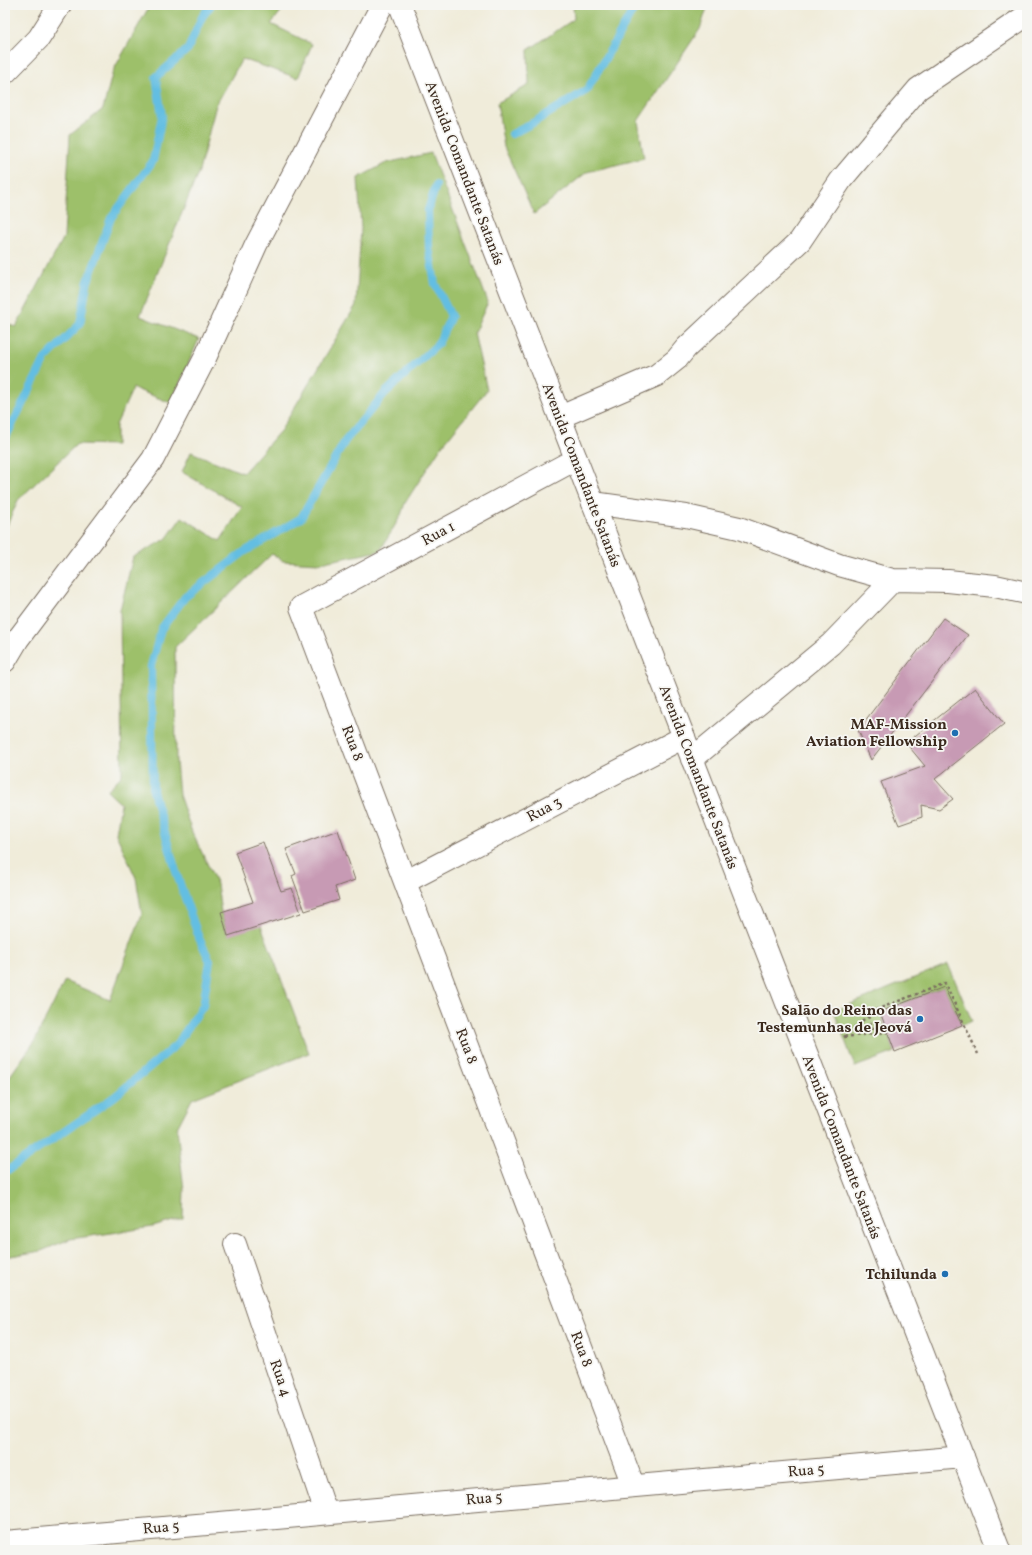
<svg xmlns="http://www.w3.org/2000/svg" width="1032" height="1555" viewBox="0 0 1032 1555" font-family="Vollkorn,serif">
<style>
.green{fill:#9dc06a;stroke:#6c7544}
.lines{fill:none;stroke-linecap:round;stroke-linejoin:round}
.stream{stroke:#64bee2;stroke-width:8}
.building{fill:#c79ab4}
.minor-casing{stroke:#7a6e60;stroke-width:24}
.tertiary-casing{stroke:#7a6e60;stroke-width:24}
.path{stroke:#7a6e60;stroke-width:2.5;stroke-dasharray:3 3;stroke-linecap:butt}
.minor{stroke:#fff;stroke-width:22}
.tertiary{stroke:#fff;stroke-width:22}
.poi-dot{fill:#1f6fb2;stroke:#f6f6f2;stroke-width:1.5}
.labels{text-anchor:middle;stroke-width:3.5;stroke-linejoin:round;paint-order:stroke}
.street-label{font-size:15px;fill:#3b2a1e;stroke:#f6f6f2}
.poi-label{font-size:15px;font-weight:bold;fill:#3b2a1e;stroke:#f6f6f2;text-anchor:end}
</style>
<rect width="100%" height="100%" fill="#f6f6f2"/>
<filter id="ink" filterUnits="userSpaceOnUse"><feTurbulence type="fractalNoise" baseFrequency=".025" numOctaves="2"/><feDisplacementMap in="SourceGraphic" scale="8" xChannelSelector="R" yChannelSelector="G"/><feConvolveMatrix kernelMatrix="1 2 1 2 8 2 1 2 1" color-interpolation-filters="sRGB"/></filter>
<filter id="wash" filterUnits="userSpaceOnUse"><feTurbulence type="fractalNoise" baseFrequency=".012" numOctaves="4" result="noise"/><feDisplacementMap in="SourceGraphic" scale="16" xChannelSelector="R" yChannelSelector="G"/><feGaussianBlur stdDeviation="0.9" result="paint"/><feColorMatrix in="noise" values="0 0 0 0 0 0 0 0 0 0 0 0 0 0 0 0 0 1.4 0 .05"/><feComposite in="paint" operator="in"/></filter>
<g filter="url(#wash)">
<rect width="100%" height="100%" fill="#f0ecda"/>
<path class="green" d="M150 5H286L271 24 312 44 298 78 242 59 216 105 199 171 140 316 199 339 171 403 133 388 116 425V445L77 444 18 500 5 530V323L16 327 64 237 70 135 103 109 113 71Z
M573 5H708L700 29 638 121 644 158 587 172 534 214 504 147 497 103 529 85 528 50 574 19Z
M431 153 488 302 474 333 487 390 441 447 405 503 401 515 380 551 319 563 283 561 272 554 175 647 176 761 179 795 192 832 217 884 221 912 228 935 261 925 309 1053 192 1099 177 1128 184 1190 183 1218 153 1227 70 1239 41 1251 5 1257V1083L34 1042 65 981 110 1000 142 914 136 878 116 834 121 804 107 791 122 775 120 610 133 557 166 539 182 517 220 541 242 507 182 472 191 452 243 473 281 430 356 305 361 229 358 178 386 163Z
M948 964 972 1021 962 1025 944 987 880 1012 895 1052 855 1067 834 1011Z"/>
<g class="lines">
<path class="stream" d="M512 134 531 124 587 90 636 5
M5 439 45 359 80 324 87 284 111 218 153 161 162 116 156 77 188 49 202 17 211 5
M5 1172 114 1097 176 1045 203 1006 210 961 199 938 177 875 153 791 151 666 161 629 185 597 244 552 301 518 345 441 385 393 438 344 451 316 435 284 429 248 428 210 436 185"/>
</g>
<g id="blocks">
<path class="building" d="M943 618 968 635 871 760 858 730Z
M975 688 1004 724 935 779 953 799 939 809 921 805 922 817 899 825 881 782 925 766 906 743Z
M338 830 355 880 335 887 339 900 305 911 292 876 296 874 286 849Z
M263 842 281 891 292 888 301 913 228 936 221 912 253 902 235 852Z
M944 987 962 1025 895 1052 880 1012Z"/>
</g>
</g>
<g filter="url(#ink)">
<use href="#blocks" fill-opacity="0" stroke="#7a6e60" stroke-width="1"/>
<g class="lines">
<g class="minor-casing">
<path id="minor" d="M5 73 39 38 60 5
M560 417 657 375 677 359 686 348 800 241 841 180 918 89 1027 15
M576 459 301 607 633 1485
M593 503 686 516 739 528 839 565 893 580 948 581 995 586 1027 593
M5 661 18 639 153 459 205 358 256 245 382 5
M692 759 831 644 893 580
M405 882 684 737
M235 1244 326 1513
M5 1542 963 1457"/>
</g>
<g class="tertiary-casing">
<path id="tertiary" d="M400 5 999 1550"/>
</g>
<path class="path" d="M868 1016 875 1034
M844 1037 873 1011 945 983 978 1054
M844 1037 888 1032"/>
<use href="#minor" class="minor"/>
<use href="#tertiary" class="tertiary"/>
</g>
</g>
<g class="poi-dot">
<circle cx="955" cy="733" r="4"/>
<circle cx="920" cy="1019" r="4"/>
<circle cx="945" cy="1274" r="4"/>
</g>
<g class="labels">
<g class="street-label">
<text transform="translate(465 173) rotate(69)" y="5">Avenida Comandante Satanás</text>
<text transform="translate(582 475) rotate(69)" y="5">Avenida Comandante Satanás</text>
<text transform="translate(438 533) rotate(-28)" y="5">Rua 1</text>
<text transform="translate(353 743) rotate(69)" y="5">Rua 8</text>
<text transform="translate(699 777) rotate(69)" y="5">Avenida Comandante Satanás</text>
<text transform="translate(544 809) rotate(-28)" y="5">Rua 3</text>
<text transform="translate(467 1046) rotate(69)" y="5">Rua 8</text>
<text transform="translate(842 1147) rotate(69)" y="5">Avenida Comandante Satanás</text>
<text transform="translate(582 1349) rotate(69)" y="5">Rua 8</text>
<text transform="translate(281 1378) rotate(71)" y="5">Rua 4</text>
<text transform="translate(806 1470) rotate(-5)" y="5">Rua 5</text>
<text transform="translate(484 1498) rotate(-5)" y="5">Rua 5</text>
<text transform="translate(161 1527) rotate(-5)" y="5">Rua 5</text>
</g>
<g class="poi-label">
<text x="947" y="729">MAF-Mission<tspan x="947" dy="17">Aviation Fellowship</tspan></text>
<text x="912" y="1015">Salão do Reino das<tspan x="912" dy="17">Testemunhas de Jeová</tspan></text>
<text x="937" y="1279">Tchilunda</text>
</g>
</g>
<rect width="1032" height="1555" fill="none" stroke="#f6f6f2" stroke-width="20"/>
</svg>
